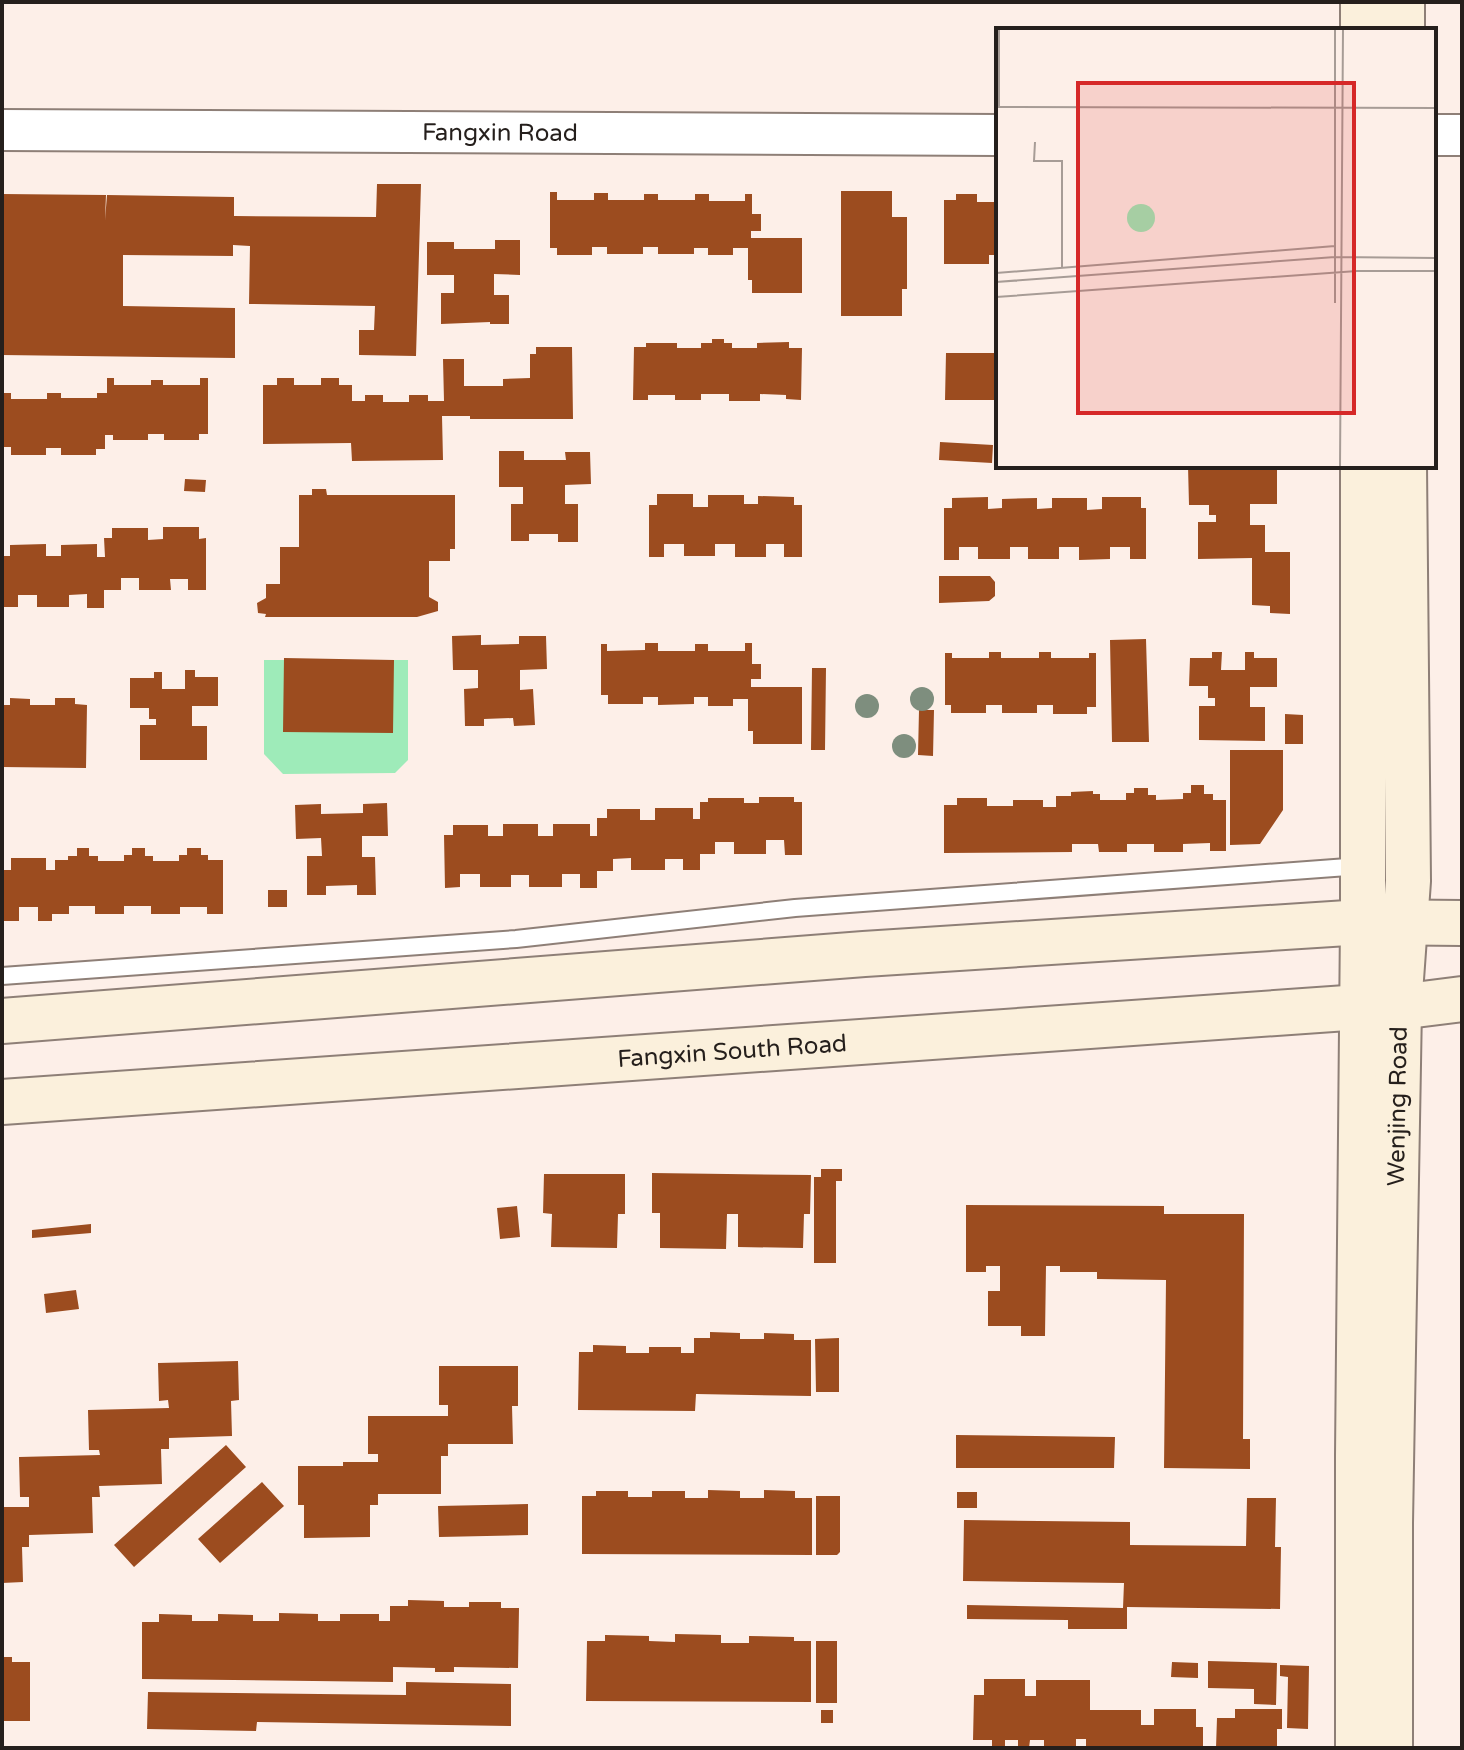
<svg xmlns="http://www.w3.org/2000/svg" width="1464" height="1750" viewBox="0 0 1464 1750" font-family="'Varela Round',sans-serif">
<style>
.green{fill:#9eebb9}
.building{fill:#9c4c1f}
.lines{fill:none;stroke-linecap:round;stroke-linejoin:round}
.service-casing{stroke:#8e7f77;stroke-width:20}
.tertiary-casing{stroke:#8e7f77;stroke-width:44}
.secondary-casing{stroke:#8e7f77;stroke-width:48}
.service{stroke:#fff;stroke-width:16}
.tertiary{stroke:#fff;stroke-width:40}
.secondary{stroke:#fbf0dc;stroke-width:44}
.tree{fill:#7e8e7e}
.labels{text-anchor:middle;stroke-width:8;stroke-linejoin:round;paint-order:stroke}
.street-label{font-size:24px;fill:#251f1c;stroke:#fff}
.inset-road{fill:none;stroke:#a79c96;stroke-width:2}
.view{fill:#d62828;fill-opacity:0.15;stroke:#d62828;stroke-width:4}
.inset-edge{fill:none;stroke:#251f1c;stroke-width:4}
</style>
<rect width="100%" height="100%" fill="#fdefe8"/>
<path class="green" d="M264 660H408V760L395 773 283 774 264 754Z"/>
<path class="building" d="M377 184H421L416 356 359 355V330H374L375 306 249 304 250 246 233 245V256L123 255V306L235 308V358L2 355V194L106 195 105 220 107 195 234 197V216L376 217Z
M841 191H892V217H907V289H902V316H841Z
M550 192H557V200H594V193H608V200H644V194H658V200H695V194H709V201H745V194H752V214H761V231H751V238H802V293H752V280H748V248H733V255H708V248H694V254H658V247H643V254H607V247H592V255H557V248H550Z
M956 194H977V202H997L998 255H989V264H944V200H956Z
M495 240H520V275L494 274V295H509V324H490V322L441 324V293H454V275H427V242H454V249H495Z
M712 339H724V343H732V348H757V343L789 342V348H802L801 400 786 399V395L760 394V401H729V394H701V400H675V395H648V400H633L634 347H646V343H677V348H701V343H712Z
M536 347H572L573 419H470V416H442L443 460 352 461 351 443 263 444V385H277V378H294V385H321V378H339V385H352V401H365V395H383V402H409V395H428V401H444L443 359H464V386H503V379L530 378V354H536Z
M946 353H998V400H945Z
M107 378H114V385H151V380H163V385H200V378H208V434H199V440H164V434H148V440H113V435H105V449H96V455H61V448H46V455H11V447H2V393H11V399H47V393H61V398H97V393H107Z
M940 442 993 445 992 463 939 460Z
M499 451H524V460H566L565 452H590L591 484 565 485V504H578V542H558V534H529V541H511V504H523V487H499Z
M1188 466H1277V504H1250V525H1265V552H1290V614L1270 613V606L1252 605V558L1198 559V522H1216V515H1209V505H1189Z
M185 479 206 480 205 492 184 491Z
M312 489H326L327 495H455V549H450V561H429V597L438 602V611L417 617H265L266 614 258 613 257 603 266 598V584H280V547H299V495H312Z
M657 494H693V507H708V495H744V504H758V496L794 497V505H802V557H784V544H766V557H735V544H715V556H684V544H664V557H649V505H657Z
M988 497V509L1002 508V499L1037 498V509L1052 508V498H1087V510L1102 509V497H1141V508H1146V559H1130V547H1110V559L1079 560V547H1059V559H1028V547H1010V559H978V547H959V560H944V508H952V498Z
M163 527H199V539L206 538V590H188V579H170L171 590H139V578H121V590H104V608H87V594L69 595V607H37V595H18V607H2V556H10V545L46 544V556H61V545L97 544V557H105L104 538H112V528H148V540L163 539Z
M939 576H990L995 582V596L989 601 939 603Z
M481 635V645L519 644V636H546L547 669 520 670V690L533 689 535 725 514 726 513 718 484 719V726H465L464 689 478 688V670H453L452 636Z
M1146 639 1149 742H1112L1110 640Z
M645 643H658V651H695V644H708V651H745V643H752V664H761V679H751V687H802V744H753V731H748V699H733V706H708V697H694V704L658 705V697H643V704H608V695H601V644H607V651L645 650Z
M989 652H1001V658H1039V652H1051V658H1089V653H1096V707H1087V714H1053V705H1037V713H1002V705H986V713H951V705H945V653H952V658H989Z
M1212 652H1222L1221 670H1245V652H1254V658H1277V687H1250V707H1265V741L1199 740V706H1215V698H1208V686H1189L1190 658H1212Z
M284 658 394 660 393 733 283 732Z
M812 668H826L825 750H811Z
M185 670H195V677H218V706H192V726H207V760H140V725H156V719H149V708H130V678H154V672H162V689H185Z
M10 698 30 699V705H55V698H75V704L87 705 86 768 2 767V705H10Z
M919 710H934L933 756 918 755Z
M1285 714 1303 715V744H1285Z
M1230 750H1283V810L1260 844 1230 845Z
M1191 785H1204V794H1213V800H1226V851H1210V843L1183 844V852H1154V844H1127V852H1099L1098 844H1072V852L944 853V805H957V798H987V806H1013V800H1043V807H1056V796H1071V792L1093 791V794H1100V800H1126V793H1134V788H1148V795H1156V800L1183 799V793H1191Z
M759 797H794V802H802V855H785L784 840H766V854H734V842H715V854H700V870H683V859H665V870H631V858L613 859V871H597V888H580V874H562V887H529V875H511V887H480V874H460V887L445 888 444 835H453V825H488V836H503V824H538V836H553V824H590V836H597V818H607V809H640V820H655V808H693V819H700V802H708V798H744V803H759Z
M387 803 388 836H362V857H375L376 895H357V885L326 886V895H307V856H322L321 838 296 839 295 805 321 804V814L363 813V804Z
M77 848H89V856H98V861H124V855H132V848H145V856H153V861H179V855H187V848H201V855H208V860H223V914H207V907H180V914H151V906H124V914H95V906H69V914H52V921H38V907H19V921H2V870H11V858H46V870H55V860H68V856H77Z
M268 890H287V907H268Z
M821 1169H842V1181H836V1263H814V1177H821Z
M652 1173 811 1175 810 1214H804L803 1248 738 1247V1214H727L726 1249 660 1248V1213H652Z
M544 1174H625V1214H618L617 1248 551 1247 552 1214 543 1213Z
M966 1205 1164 1206V1214H1244L1243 1439H1250V1469L1164 1468 1166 1280 1097 1279V1272H1060V1266H1046L1045 1336H1021V1326H988V1291H1000V1266H986V1272H966Z
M517 1206 520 1237 500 1239 497 1208Z
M91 1224V1233L32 1238V1230Z
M76 1290 79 1309 46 1313 44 1294Z
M710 1332 740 1333V1339H764V1333L794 1334V1340H811V1396L696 1394 695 1411 578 1410 579 1352H593V1345L626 1346V1353H649V1347H681V1353H694V1338H710Z
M839 1338V1392H816L815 1339Z
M238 1361 239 1400 231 1401 232 1436 169 1438V1449H161L162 1484 99 1486 100 1497H92L93 1533 29 1535V1547H22L23 1582 2 1583V1507H29V1497H20L19 1457 100 1455 99 1450H89L88 1410 169 1408 168 1400 159 1401 158 1363Z
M439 1366H518V1406H512L513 1444H448V1456H441V1494H378V1505H370V1537L304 1538V1505H298V1466H343V1462H378V1454H368V1416H448V1405H439Z
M956 1435 1115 1437 1114 1468H956Z
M226 1445 246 1467 134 1567 114 1545Z
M262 1482 284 1506 220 1563 198 1539Z
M708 1490 740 1491V1498H764V1490L795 1491V1498H812V1555L582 1554V1496H596V1491H628V1497H652V1491H685V1498H708Z
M957 1492H977V1508H957Z
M816 1496H840V1552L837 1555H816Z
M1247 1498H1276L1275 1547H1281L1280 1609 1127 1607V1629H1068V1620L967 1619V1605L1123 1608 1124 1583 963 1581 964 1520 1130 1522V1545L1246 1546Z
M528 1504V1535L439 1537 438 1506Z
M408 1600 444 1601V1607H469V1602H501V1608H519L518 1668 454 1667V1672H435V1668L393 1667V1682L142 1679V1622H159V1614L192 1615V1621H218V1614L253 1615V1621H279V1613L318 1614V1621H340V1614H379V1621H390V1606H408Z
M675 1634 721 1635V1643H749V1636L794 1637V1641H811V1702L586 1701 587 1641H605V1635L649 1636V1641L675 1642Z
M816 1641H837V1703H816Z
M2 1657H12V1662H30V1721H2Z
M1208 1661 1277 1663 1276 1705 1254 1704V1689L1208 1688Z
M1172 1662 1198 1663V1678L1171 1677Z
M1280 1665 1309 1666 1308 1729 1287 1728 1288 1677 1280 1676Z
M984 1679H1025V1696H1036V1680H1090V1710H1141V1725H1154V1709H1196V1727H1203V1748H1086V1739H1076V1748H1044V1740H1030L1029 1748H1018V1740H1005V1748H992V1740H973L974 1695H984Z
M406 1682 511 1684V1726L257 1722 256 1731 147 1729 148 1692 406 1695Z
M1235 1709H1282V1729H1277V1748H1216L1217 1718H1235Z
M821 1710H833V1723H821Z"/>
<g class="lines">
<g class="service-casing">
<path id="service" d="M2 976 516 939 795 908 1361 866"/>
</g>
<g class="tertiary-casing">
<g id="tertiary">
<path id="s1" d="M2 130 998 135"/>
<path d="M1434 135H1462"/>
</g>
</g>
<g class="secondary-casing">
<g id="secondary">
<path d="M1363 2V30"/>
<path d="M1402 30V2"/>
<path d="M2 1021 864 954 1363 922 1462 923"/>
<path id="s2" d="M2 1102 1361 1007H1399L1462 999"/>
<path d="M1358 1748V1455L1363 922V466"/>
<path id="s3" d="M1390 1748V1523L1399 1007 1408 881 1404 466"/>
</g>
</g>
<use href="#service" class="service"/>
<use href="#tertiary" class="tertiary"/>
<use href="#secondary" class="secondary"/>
</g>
<g class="tree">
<circle cx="922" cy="699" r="12"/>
<circle cx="867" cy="706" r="12"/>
<circle cx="904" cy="746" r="12"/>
</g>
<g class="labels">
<g class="street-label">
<text dy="8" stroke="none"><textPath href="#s1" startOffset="498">Fangxin Road</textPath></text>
<text dy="8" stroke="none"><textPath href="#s2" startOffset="732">Fangxin South Road</textPath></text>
<text dy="8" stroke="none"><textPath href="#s3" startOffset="642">Wenjing Road</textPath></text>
</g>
</g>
<g transform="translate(996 28)">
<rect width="440" height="440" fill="#fdefe8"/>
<path d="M131 190a14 14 0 1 1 28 0a14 14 0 1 1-28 0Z" fill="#9eebb9"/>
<path class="inset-road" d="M0 79 440 80M3 79V1M39 114 38 133H66V240M0 245 339 218M0 254 339 229 440 230M0 269 361 243H440M339 275V1M344 439 347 1"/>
<path class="view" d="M82 55H358V385H82Z"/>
<rect width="440" height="440" class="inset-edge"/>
</g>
<rect width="1464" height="1750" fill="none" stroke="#251f1c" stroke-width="8"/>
</svg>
